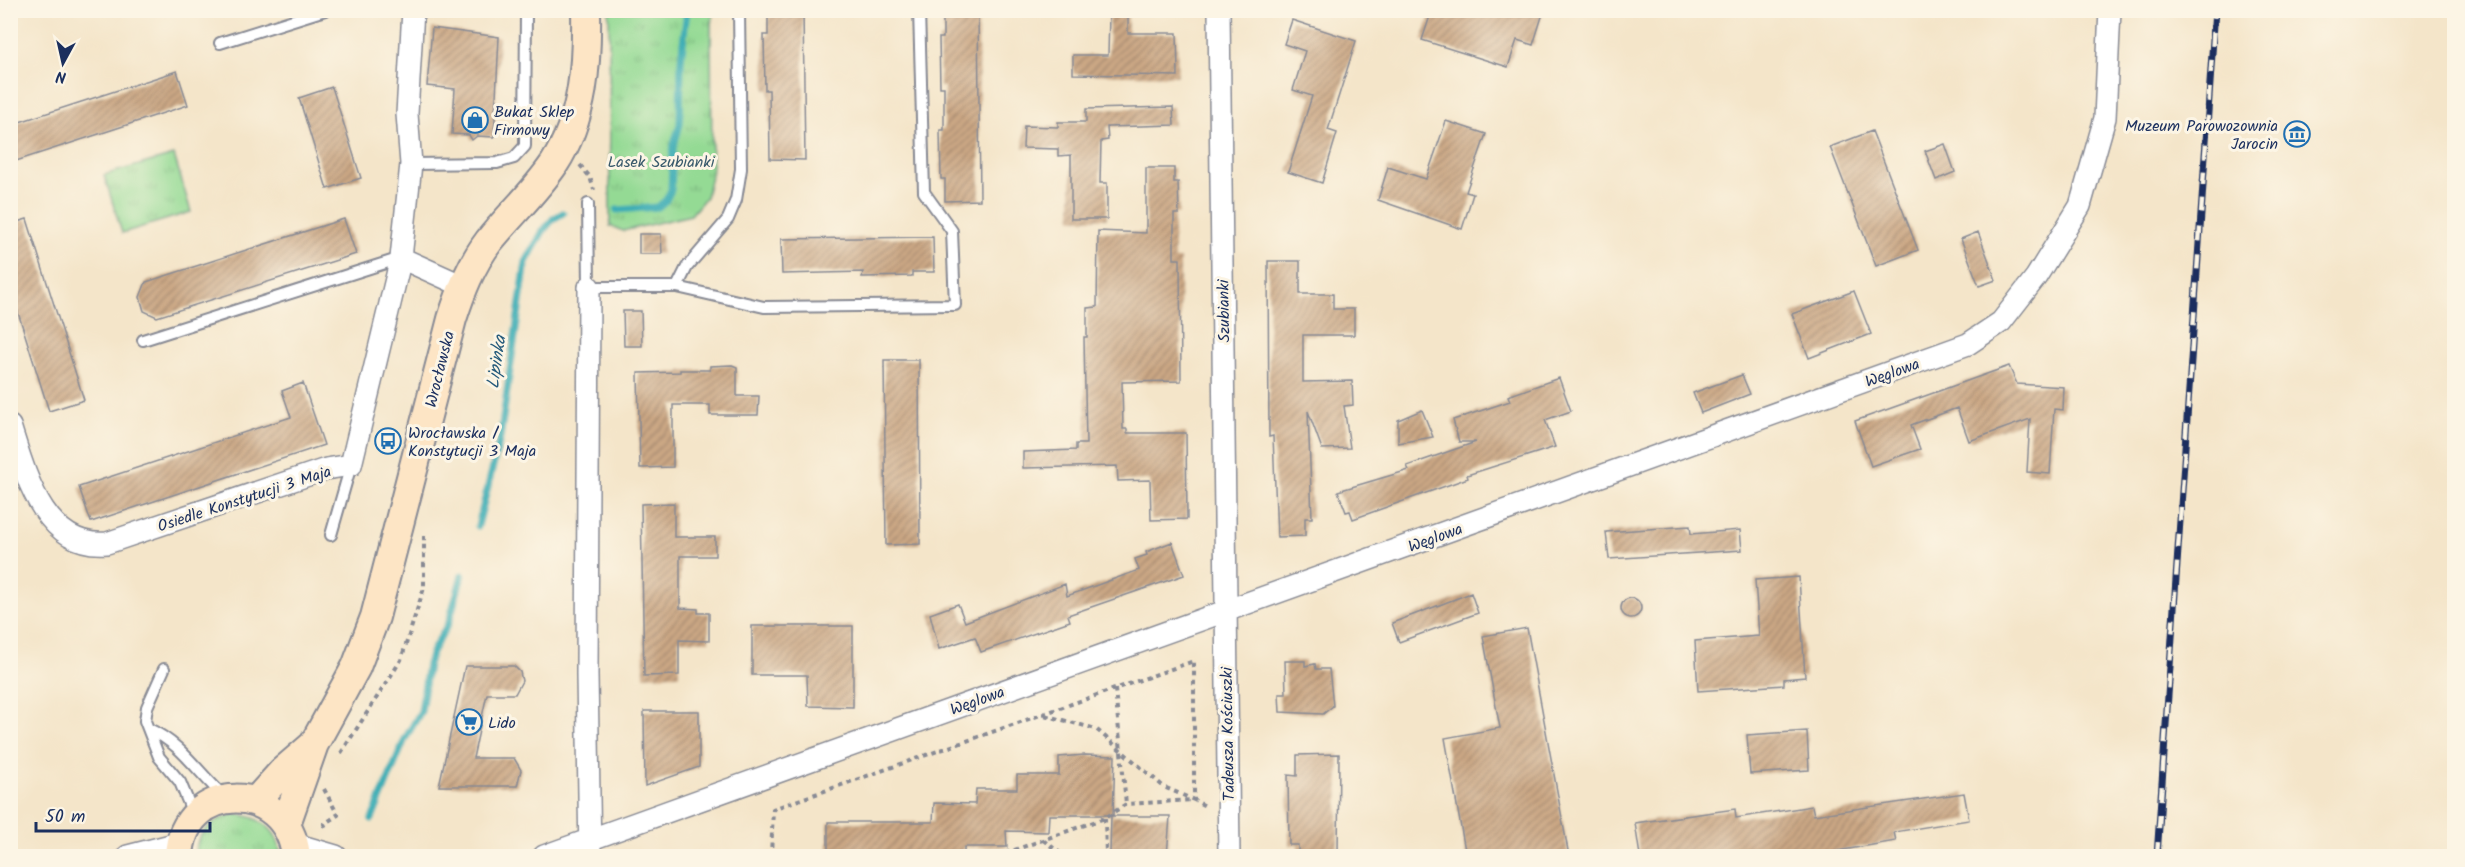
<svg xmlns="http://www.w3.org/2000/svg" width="2465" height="867" viewBox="0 0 2465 867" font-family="Kalam,sans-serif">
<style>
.grass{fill:url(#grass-tufts);stroke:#588479;stroke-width:1.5}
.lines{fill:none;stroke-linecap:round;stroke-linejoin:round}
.stream{stroke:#3cadb5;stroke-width:7}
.building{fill:url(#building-hatch)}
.lane-casing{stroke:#888a94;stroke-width:14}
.street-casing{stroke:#888a94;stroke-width:24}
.secondary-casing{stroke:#888a94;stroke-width:32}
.path{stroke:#888a94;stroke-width:4;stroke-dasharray:4.5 4.5;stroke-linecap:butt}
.lane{stroke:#fff;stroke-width:10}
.street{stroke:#fff;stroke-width:21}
.secondary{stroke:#fde5c5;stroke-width:28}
.rail-casing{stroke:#1b2f5e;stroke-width:7}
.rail{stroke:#fcf5e5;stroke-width:4.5;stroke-dasharray:14;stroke-linecap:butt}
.labels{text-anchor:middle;stroke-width:6;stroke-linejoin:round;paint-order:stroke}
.poi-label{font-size:16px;fill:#1b2f5e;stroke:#fcf5e5;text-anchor:start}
.park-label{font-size:16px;fill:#395a6c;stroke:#fcf5e5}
.street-label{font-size:16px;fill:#1b2f5e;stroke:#fcf5e5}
.water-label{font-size:18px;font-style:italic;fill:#275b7c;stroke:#fcf5e5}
</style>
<defs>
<pattern id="grass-tufts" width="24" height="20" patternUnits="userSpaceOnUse" patternTransform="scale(1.5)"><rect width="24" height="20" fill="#94da94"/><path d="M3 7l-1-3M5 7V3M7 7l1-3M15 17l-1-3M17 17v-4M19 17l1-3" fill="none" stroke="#7fbb82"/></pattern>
<pattern id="building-hatch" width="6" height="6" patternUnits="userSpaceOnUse" patternTransform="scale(1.5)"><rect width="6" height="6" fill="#cba784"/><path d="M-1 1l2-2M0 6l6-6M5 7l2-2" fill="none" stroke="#a4886f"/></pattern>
</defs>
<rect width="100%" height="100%" fill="#fcf5e5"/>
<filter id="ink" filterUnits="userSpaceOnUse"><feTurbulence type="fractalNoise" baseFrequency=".0167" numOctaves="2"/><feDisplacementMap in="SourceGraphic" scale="12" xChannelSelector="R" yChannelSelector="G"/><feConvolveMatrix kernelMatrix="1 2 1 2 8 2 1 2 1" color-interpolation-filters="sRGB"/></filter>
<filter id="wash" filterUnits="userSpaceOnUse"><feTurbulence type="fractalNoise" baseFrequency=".008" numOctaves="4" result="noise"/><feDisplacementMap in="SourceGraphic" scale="24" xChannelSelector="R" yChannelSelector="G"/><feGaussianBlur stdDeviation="1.35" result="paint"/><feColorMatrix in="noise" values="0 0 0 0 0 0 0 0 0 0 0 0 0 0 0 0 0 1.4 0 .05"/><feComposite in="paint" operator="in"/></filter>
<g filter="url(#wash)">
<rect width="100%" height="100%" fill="#f4e5c9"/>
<path class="grass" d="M609 11H714L711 23 712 172 706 197 691 215 623 231 610 226Z
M174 155 191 212 122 233 104 175Z
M233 814C257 815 281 829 280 856H196C194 834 213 820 233 814Z"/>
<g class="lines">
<path class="stream" d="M617 210 658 207 666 200 671 190 673 148 680 124 681 61 687 10
M478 526 500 438 526 262 543 231 553 219 563 213
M372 819 405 739 421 711 428 664 433 650 449 622 462 575"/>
</g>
<g id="blocks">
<path class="building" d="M768 10H803L805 160 770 159 769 90H765L764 35H768Z
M943 10H978L980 200 945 201V179H941L940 130H944V87H940L939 38H943Z
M1432 10H1544L1533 45 1517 40 1508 67 1422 40Z
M1109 15H1128V33H1177L1178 76 1073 74V55H1108Z
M1292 20 1356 41 1328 130 1337 133 1322 183 1288 172 1312 96 1293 90 1305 51 1284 44Z
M432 28 499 37 494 137 477 136 472 140 469 135 452 134 455 89 427 86Z
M177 71 188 105 10 163V125Z
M332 87 361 178 327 189 299 98Z
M1173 107 1174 125 1107 127 1108 140 1101 141 1100 183H1107V219H1071V155L1058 156V149L1023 148 1024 126 1058 127V122H1086V109Z
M1446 121 1486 134 1466 192 1473 194 1462 229 1378 200 1388 167 1426 179Z
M1872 131 1918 250 1876 266 1830 147Z
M1945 144 1955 172 1936 180 1925 151Z
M1146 168H1174V182H1178L1179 214H1174V259H1180L1181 381 1122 382 1123 429H1127V433H1186L1187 519 1151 520 1150 480 1118 481 1117 466 1023 468V452L1076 450V444H1086L1084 337H1087V308L1097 307 1098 231 1146 233Z
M27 219 84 400 49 411 10 287V224Z
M344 219 356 254 157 317 144 311 140 297 146 282Z
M1978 232 1996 280 1979 286 1961 239Z
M639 234H661L662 254H639Z
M933 237 934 272H912V276L862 277 863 272 782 274 781 239Z
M1268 261H1300V294H1333V309H1354V335H1303V382L1352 381 1353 405 1344 406 1350 448 1322 449 1308 411 1312 518H1305V536L1277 537 1273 436 1269 437Z
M1854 291 1871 334 1809 358 1792 314Z
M623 311H641L642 346H624Z
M884 360H919L920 544 886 545Z
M732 365 737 367V396H759L758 415H710V405H673V467L640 468 638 373 680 372V370H710V366Z
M2009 366 2017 384 2064 387 2063 410 2054 409 2050 474 2027 472 2030 419 1969 441 1957 408 1911 425 1920 449 1871 466 1855 421Z
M1742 375 1750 394 1701 413 1693 393Z
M1559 378 1571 411 1545 420 1555 447 1467 475 1468 478 1353 519 1350 511 1346 512 1338 491 1409 470 1407 466 1476 442H1459L1453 420 1510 401 1508 396Z
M303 383 324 445 91 522 79 487 291 417 282 391Z
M1422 410 1433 437 1398 443V420Z
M674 503V537H715V556H680V608L698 609V613H709V641L679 640V675L644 676 641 504Z
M1690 526 1691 534 1740 530 1742 550 1609 559 1606 532Z
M1172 542 1184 575 1068 615 1070 621 981 652 975 637 939 649 930 614 958 604 965 622 1065 584 1067 596 1139 570 1135 559 1147 555 1146 552Z
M1799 577 1805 677 1784 679V685L1698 691 1695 641 1759 636 1755 580Z
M1471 593 1478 613 1399 642 1392 623Z
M1621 608a10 10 0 1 1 20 0a10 10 0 1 1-20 0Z
M752 626H853V707L808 706 807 675H752Z
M1527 628 1569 856H1466L1445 738 1500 728 1483 636Z
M1285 661H1305V666L1315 664 1316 669H1329L1333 706 1323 714 1280 712 1279 694H1286Z
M465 666H514L520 672 522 681 515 694H487L473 758H514L521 770 517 786H439Z
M644 711H699V767L645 786Z
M1807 731 1809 770 1750 774 1747 735Z
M1339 754 1338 856H1298V845H1289L1288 775 1297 776V755Z
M1085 755 1115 756 1113 815H1049L1048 832 1006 831 1007 847H964V856H828V822H933L934 803 975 804 976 789H1017V775H1059V757Z
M1964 793 1969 820 1894 832 1896 841 1820 854V856H1640L1635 823 1735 809 1736 818 1812 806 1814 815Z
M1111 816H1170L1167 856H1128V854L1110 853Z"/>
</g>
</g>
<g filter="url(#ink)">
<use href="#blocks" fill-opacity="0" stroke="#888a94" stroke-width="1.5"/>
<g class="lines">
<g class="lane-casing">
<path id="lane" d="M220 43 325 10
M411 164 497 163 514 158 525 146 526 10
M588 204 589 287H677L764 307 955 305 952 231 924 192 919 10
M677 287 687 267 728 219 736 200 741 169 739 10
M143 340 401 258
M331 535 351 465
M164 669 147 707 145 721 159 757 180 782 194 816
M149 729C182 744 198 773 224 796"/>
</g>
<g class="street-casing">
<path id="street" d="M1219 10 1229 856
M401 258 463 286
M589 287 587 675 590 856
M10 426C25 473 44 549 107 543L326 469 351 465 401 258 411 164 407 114 413 10
M295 844 336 856
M128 856 179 843
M544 856 1968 344 2001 322 2036 277 2080 206 2105 118 2110 10"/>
</g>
<g class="secondary-casing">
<path id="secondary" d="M256 801 283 771 312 746
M286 824 314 744 356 667 375 617 452 319C461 291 471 265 489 241 510 215 535 192 554 164 584 118 587 63 586 10
M179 856C183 780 287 779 296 856"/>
</g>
<path class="path" d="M580 165 590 177 594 190
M1115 689 1126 804
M341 753 401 660 424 588V536
M324 789 338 815 324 824 327 830
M1105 818 1106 856
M1043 840 1064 856
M771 856 773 809 1194 661V800L1207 807
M997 856 1105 818 1126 804 1194 800 1164 787 1096 729 1044 715"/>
<use href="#lane" class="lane"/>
<use href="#street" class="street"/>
<use href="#secondary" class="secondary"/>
<g class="rail-casing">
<path id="rail" d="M2157 856 2215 10"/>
</g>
<use href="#rail" class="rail"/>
</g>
</g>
<defs>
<g id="shop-ring" transform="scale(1.35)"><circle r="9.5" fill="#fcf5e5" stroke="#1f6fb2" stroke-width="1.5"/><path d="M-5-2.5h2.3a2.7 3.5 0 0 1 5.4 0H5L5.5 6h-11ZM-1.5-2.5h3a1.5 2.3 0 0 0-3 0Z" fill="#1f6fb2"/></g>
<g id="museum-ring" transform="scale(1.35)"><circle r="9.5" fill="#fcf5e5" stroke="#1f6fb2" stroke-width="1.5"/><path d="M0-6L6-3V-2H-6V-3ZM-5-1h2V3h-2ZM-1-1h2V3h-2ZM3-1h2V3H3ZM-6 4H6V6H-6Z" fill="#1f6fb2"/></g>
<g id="bus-ring" transform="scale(1.35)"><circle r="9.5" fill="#fcf5e5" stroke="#1f6fb2" stroke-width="1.5"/><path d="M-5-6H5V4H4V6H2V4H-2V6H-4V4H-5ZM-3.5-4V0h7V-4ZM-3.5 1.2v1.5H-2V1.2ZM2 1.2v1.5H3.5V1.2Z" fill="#1f6fb2"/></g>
<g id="supermarket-ring" transform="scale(1.35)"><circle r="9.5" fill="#fcf5e5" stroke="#1f6fb2" stroke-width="1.5"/><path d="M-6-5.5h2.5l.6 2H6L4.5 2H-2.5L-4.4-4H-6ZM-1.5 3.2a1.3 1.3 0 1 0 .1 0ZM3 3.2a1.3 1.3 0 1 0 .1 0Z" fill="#1f6fb2"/></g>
</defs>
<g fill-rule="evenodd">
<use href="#shop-ring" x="475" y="120"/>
<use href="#museum-ring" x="2297" y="134"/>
<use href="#bus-ring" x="388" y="441"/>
<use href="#supermarket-ring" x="469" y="722"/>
</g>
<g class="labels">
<g class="poi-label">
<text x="494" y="117">Bukat Sklep<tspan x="494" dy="18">Firmowy</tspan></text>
<text x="2278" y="131" text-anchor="end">Muzeum Parowozownia<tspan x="2278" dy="18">Jarocin</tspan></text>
<text x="408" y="438">Wrocławska /<tspan x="408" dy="18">Konstytucji 3 Maja</tspan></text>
<text x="488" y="728">Lido</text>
</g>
<g class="park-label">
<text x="661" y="167">Lasek Szubianki</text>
</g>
<g class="street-label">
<text transform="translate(1223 311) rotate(-91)" y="6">Szubianki</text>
<text transform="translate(439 369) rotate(-76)" y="6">Wrocławska</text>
<text transform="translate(1892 372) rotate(-20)" y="6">Węglowa</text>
<text transform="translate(244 498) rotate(-18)" y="6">Osiedle Konstytucji 3 Maja</text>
<text transform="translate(1435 537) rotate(-20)" y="6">Węglowa</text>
<text transform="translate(977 700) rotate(-20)" y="6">Węglowa</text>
<text transform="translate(1227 734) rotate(-91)" y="6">Tadeusza Kościuszki</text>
</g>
<g class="water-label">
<text transform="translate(496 362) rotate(-82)" y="6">Lipinka</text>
</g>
</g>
<rect width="2465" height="867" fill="none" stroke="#fcf5e5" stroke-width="36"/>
<g transform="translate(63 63) rotate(188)" stroke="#fcf5e5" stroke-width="4.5" paint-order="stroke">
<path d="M0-4.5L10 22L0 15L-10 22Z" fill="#1b2f5e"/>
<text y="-9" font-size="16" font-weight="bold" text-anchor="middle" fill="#1b2f5e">N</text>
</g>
<path d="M36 822v9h174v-9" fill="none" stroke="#1b2f5e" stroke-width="3"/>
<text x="45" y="822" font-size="18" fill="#1b2f5e" stroke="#fcf5e5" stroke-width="4.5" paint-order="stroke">50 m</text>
</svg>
